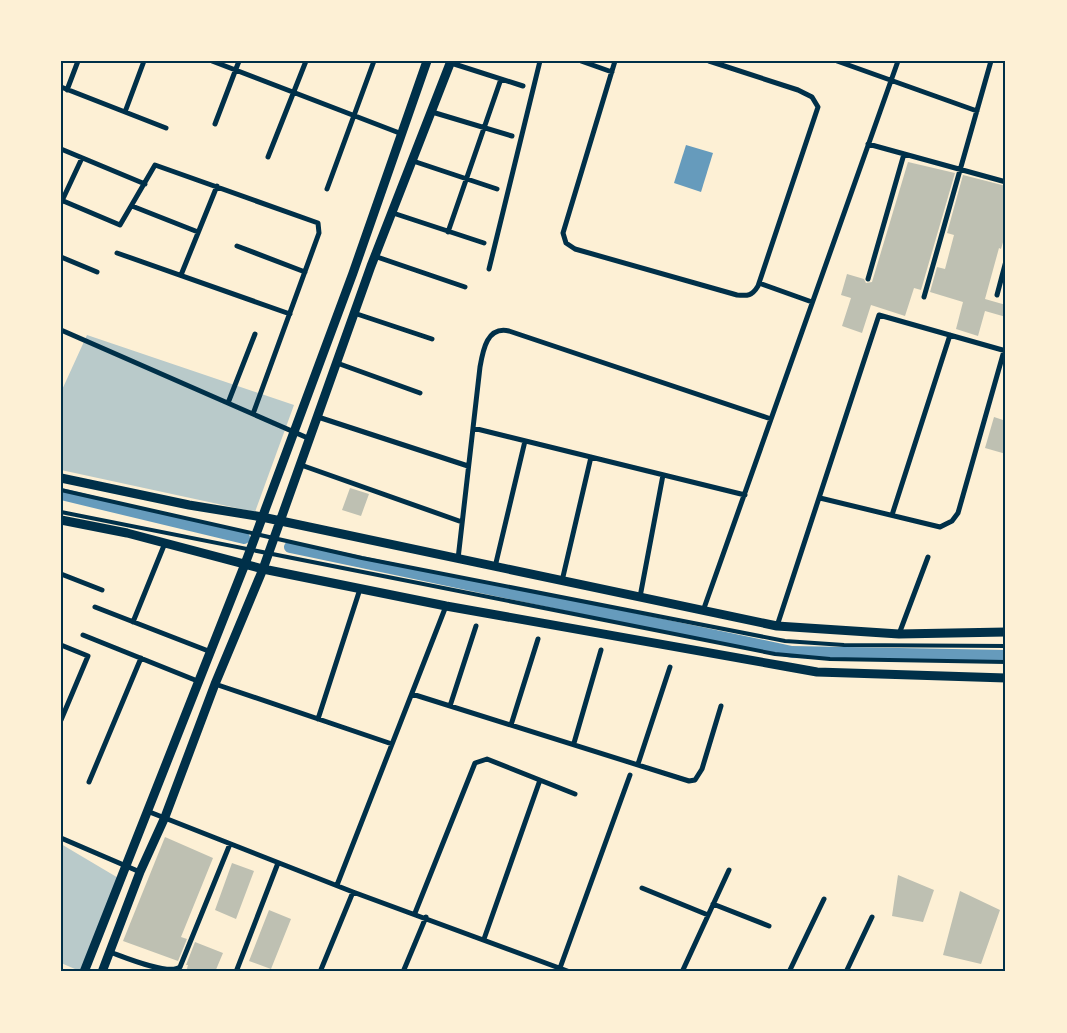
<svg xmlns="http://www.w3.org/2000/svg" width="1067" height="1033" viewBox="0 0 1067 1033" font-family="'DejaVu Sans',sans-serif">
<style>
.green{fill:#b9caca}
.water{fill:#669bbc}
.lines{fill:none;stroke-linecap:round;stroke-linejoin:round}
.canal{stroke:#669bbc;stroke-width:12}
.building{fill:#bec0b2}
.service{stroke:#003049;stroke-width:4}
.minor{stroke:#003049;stroke-width:5}
.tertiary{stroke:#003049;stroke-width:9}
.neatline{fill:none;stroke:#003049;stroke-width:2}
</style>
<rect width="100%" height="100%" fill="#fdf0d5"/>
<path class="green" d="M87 335 294 405 255 512 61 470V392Z
M61 844 120 879 82 972 61 963Z"/>
<path class="water" d="M686 145 713 153 701 192 674 183Z"/>
<g class="lines">
<path class="canal" d="M61 494 244 538
M290 547 792 652 1006 656"/>
</g>
<path class="building" d="M908 162 955 173 921 290 914 288 905 316 871 305 862 333 842 326 851 298 841 295 847 274 864 279 866 283 872 282Z
M963 175 1006 186V232L1001 249 999 248 985 299 1006 305V317L985 311 978 336 956 329 963 302 930 292 937 267 945 269 954 235 947 233Z
M994 417 1006 421V454L985 448Z
M350 488 369 494 361 516 342 510Z
M165 837 213 858 181 937 187 939 178 961 123 941Z
M232 863 254 871 236 919 215 910Z
M898 875 934 890 923 922 892 916Z
M960 891 1000 910 981 964 943 955Z
M269 910 291 919 271 969 249 961Z
M195 942 223 953 215 972H186L188 965H186Z"/>
<g class="lines">
<path class="service" d="M61 490 362 558 785 641 844 645 1006 646
M61 512 775 654 830 659 1006 662"/>
<path class="minor" d="M212 61 402 134
M581 61 612 72
M615 61 563 233 566 243 575 249 737 295C748 296 752 296 758 286L818 107 812 97 798 90 709 61
M837 61 977 111
M451 63 523 86
M61 87 166 128
M67 90 78 61
M125 112 144 61
M432 112 512 136
M215 124 239 61
M868 144 1006 182
M61 149 145 184
M268 157 306 61
M413 161 497 189
M327 189 374 61
M61 200 120 225 155 165 318 223 319 233 253 414
M61 203 82 158
M132 206 198 232
M393 213 484 243
M448 232 501 79
M237 246 305 272
M117 253 290 314
M374 256 465 287
M61 257 97 272
M489 269 540 61
M181 275 217 186
M868 279 904 154
M759 283 812 302
M997 295 1006 261
M924 297 991 61
M354 313 432 339
M61 330 310 439
M337 363 420 393
M228 403 255 334
M318 417 468 466
M473 428 745 495
M301 465 462 522
M820 498 940 527 952 521 958 513 1004 351
M892 515 950 335
M458 559 480 367C483 350 487 326 509 331L771 419
M495 567 525 441
M61 574 102 590
M562 581 591 457
M640 597 663 475
M95 607 211 652
M703 611 898 61
M133 622 165 543
M777 626 879 315 1006 351
M899 634 928 557
M83 635 200 682
M61 645 88 656 61 720
M215 684 392 744
M412 694 689 781 695 780 702 769 721 706
M450 706 476 626
M318 719 360 589
M511 725 538 639
M574 743 601 650
M638 764 670 667
M89 782 141 658
M147 811 353 892 570 972
M61 838 140 872
M337 885 446 606
M642 888 708 915
M713 904 769 926
M415 913 475 763 487 759 575 794
M484 939 540 780
M110 952C124 957 169 976 180 967L230 844
M560 968 630 775
M236 972 278 863
M320 972 353 892
M403 972 426 917
M682 972 729 870
M789 972 824 899
M846 972 872 917"/>
<path class="tertiary" d="M61 478 189 505 262 517 777 626 899 634 1006 632
M61 520 127 533 263 569 446 606 789 667 817 672 1006 678
M84 972 245 564 353 273 427 61
M102 972 140 872 165 817 215 684 263 569 371 266 451 61"/>
</g>
<rect width="1067" height="1033" fill="none" stroke="#fdf0d5" stroke-width="125"/>
<rect x="62" y="62" width="942" height="908" class="neatline"/>
</svg>
